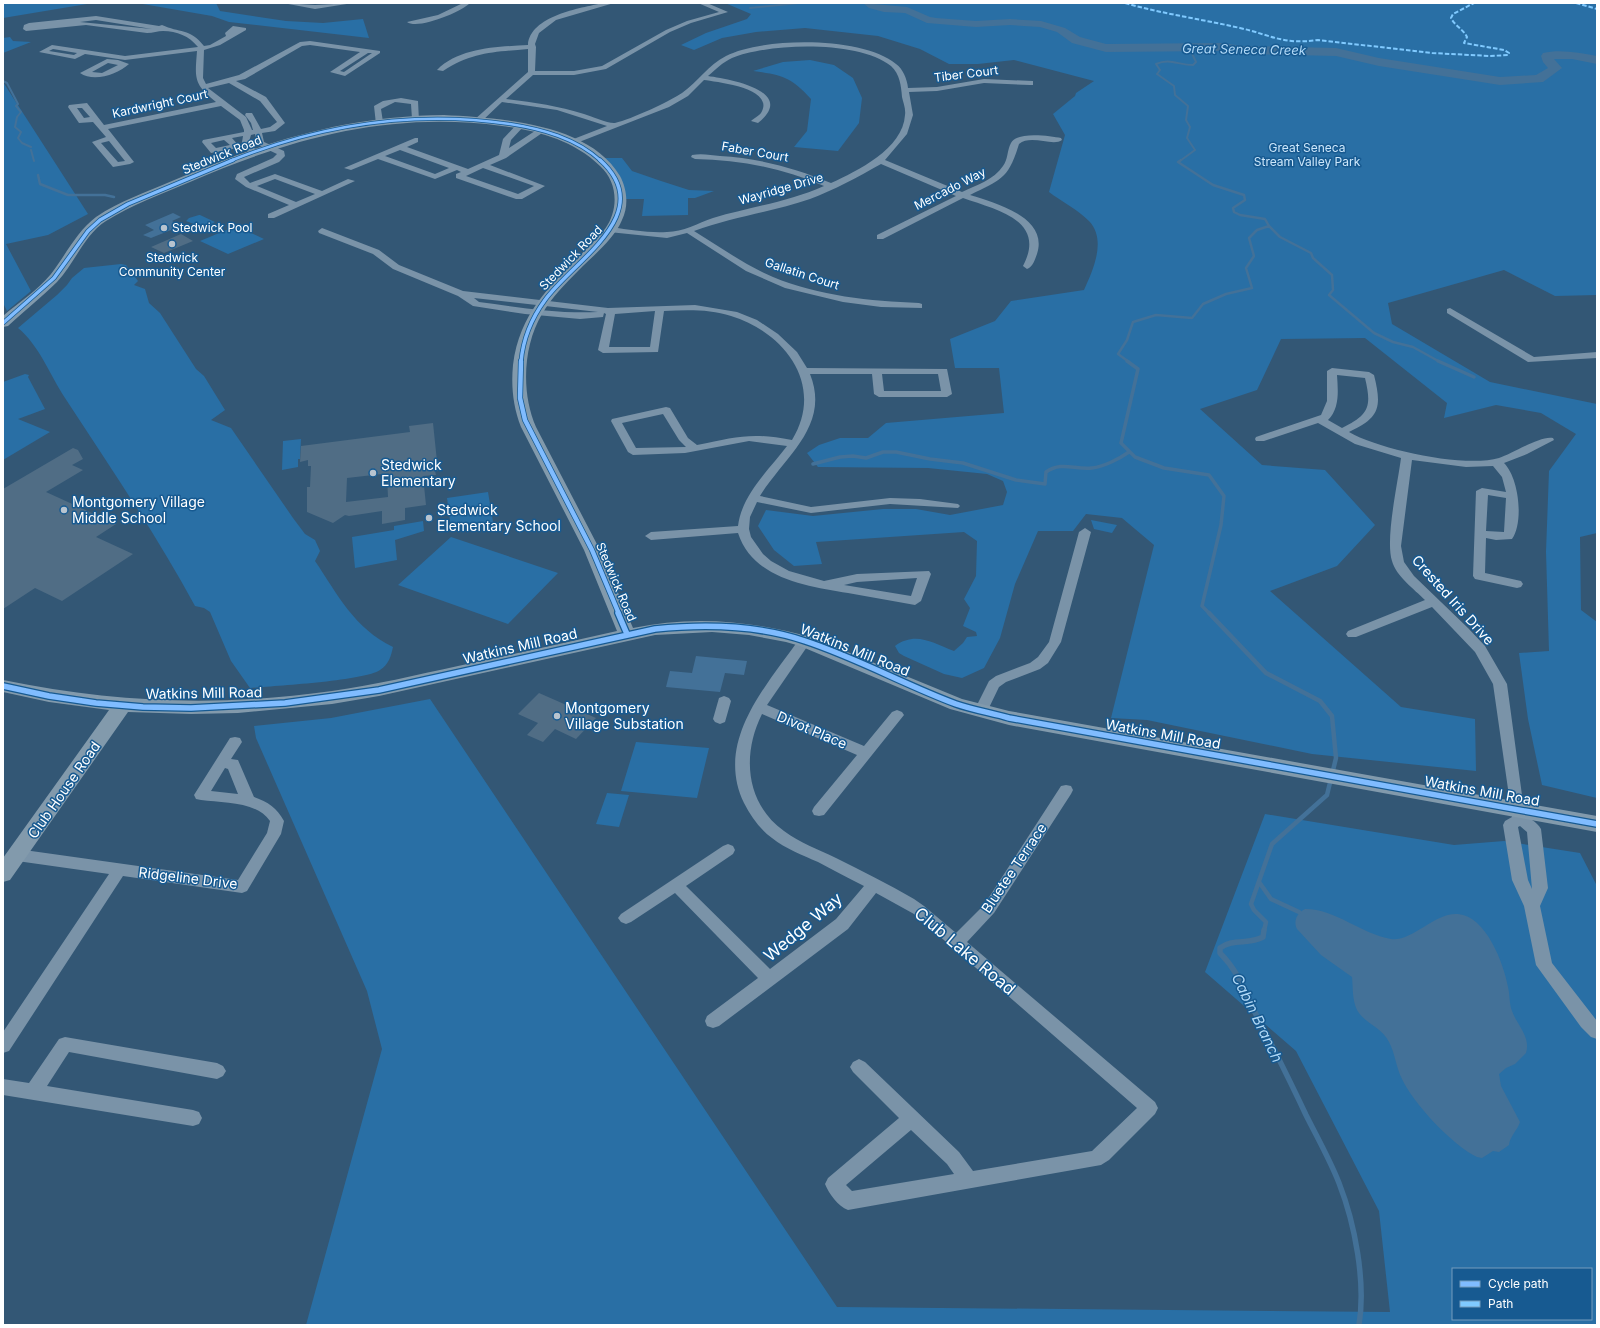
<svg xmlns="http://www.w3.org/2000/svg" width="1600" height="1328" viewBox="0 0 1600 1328" font-family="Inter,sans-serif">
<style>
.green{fill:#296fa5;fill-rule:evenodd}
.water{fill:#437198}
.lines{fill:none;stroke-linecap:round;stroke-linejoin:round}
.stream-far4{stroke:#437198;stroke-width:2}
.stream-far3{stroke:#437198;stroke-width:2.5}
.stream-far2{stroke:#437198;stroke-width:3.5}
.stream-far1{stroke:#437198;stroke-width:4.5}
.stream{stroke:#437198;stroke-width:5.5}
.river{fill:#437198;fill-rule:evenodd}
.building{fill:#506d85;fill-rule:evenodd}
.street{fill:#7a93a8;fill-rule:evenodd}
.secondary{fill:#829aac;fill-rule:evenodd}
.quiet{stroke:#80caff;stroke-width:2;stroke-dasharray:4.5 2;stroke-linecap:butt}
.cycleway-far3-casing{stroke:#175a91;stroke-width:4}
.cycleway-far2-casing{stroke:#175a91;stroke-width:5}
.cycleway-far1-casing{stroke:#175a91;stroke-width:6}
.cycleway-casing{stroke:#175a91;stroke-width:8}
.cycleway-far3{stroke:#80bcff;stroke-width:2.5}
.cycleway-far2{stroke:#80bcff;stroke-width:3.5}
.cycleway-far1{stroke:#80bcff;stroke-width:4.5}
.cycleway{stroke:#80bcff;stroke-width:5.5}
.poi-dot{fill:#b8c4cf;stroke:#175a91;stroke-width:1.5}
.labels{text-anchor:middle;stroke-width:3;stroke-linejoin:round;paint-order:stroke}
.far-street-label{font-size:12px;fill:#fff;stroke:#175a91}
.far-park-label{font-size:12px;fill:#cce7fb;stroke:#175a91}
.far-poi-label{font-size:12px;fill:#fff;stroke:#175a91;text-anchor:start}
.far-water-label{font-size:13px;font-style:italic;fill:#b1d9f7;stroke:#175a91}
.poi-label{font-size:14px;fill:#fff;stroke:#175a91;text-anchor:start}
.street-label{font-size:14px;fill:#fff;stroke:#175a91}
.water-label{font-size:15px;font-style:italic;fill:#b1d9f7;stroke:#175a91}
.near-street-label{font-size:17px;fill:#fff;stroke:#175a91}
</style>
<rect width="100%" height="100%" fill="#335775"/>
<path class="green" d="M3 3H93L3 18Z
M137 3H216L220 11 286 21 323 23 363 19 369 38 229 22 212 16Z
M725 3H1597V295L1555 296 1504 270 1388 303 1392 324 1490 382 1597 404V533L1580 537 1581 610 1597 622V798L1542 785 1528 719 1519 653 1549 651 1546 552 1549 471 1576 434 1541 413 1496 405 1444 418 1447 403 1365 338 1281 339 1257 390 1200 409 1262 465 1325 470 1375 525 1337 566 1270 591 1401 707 1475 719 1476 771 1312 754 1147 720 1111 718 1154 545 1122 518 1086 514 1073 531H1038L1015 584 1000 638 984 668 962 678 944 674 904 656 899 653 895 646C916 631 932 643 954 651L963 643 967 637 977 636 976 632 963 626 970 608 964 599 976 576 977 541 964 532 816 542 822 564 794 566 774 550 758 526 766 510 813 516 883 509H916L950 515 1003 505 1007 492 1003 481 987 474 928 468 818 467 807 453 819 445 840 438H868L886 423 1004 413 999 368H955L950 339 995 321 1011 301 1084 290C1093 270 1107 240 1089 221 1078 210 1061 201 1049 192L1065 135 1053 114 1075 96 1076 93 1094 81 1014 60 978 64H949L920 49 878 36 805 28 756 32 722 38 694 50 681 45 706 33 747 19 751 14Z
M10 37 13 41 31 42 3 53V38Z
M810 60 834 65 853 78 862 98 859 123 838 151 794 147 807 131 811 99C791 77 782 75 753 71L783 62Z
M3 82 88 214 48 235 6 244 31 291 7 311 3 303Z
M600 158H622L632 171 661 181 689 190 714 191 695 198H688V215L642 216 644 199H620Z
M199 215H200L215 222 204 228 186 221 189 218Z
M236 226 264 239 228 254 200 241Z
M121 264 126 265 138 281 134 285 145 289 149 303 160 313 196 369 204 376 225 410 211 420 231 428 293 518 305 534 315 540 320 551 315 561C338 595 354 628 393 647 391 656 389 664 380 670 364 681 273 686 250 688L231 661 210 612 204 608 195 606C156 534 110 467 65 398 50 375 39 345 18 328L57 295 67 285 72 278 84 268Z
M25 374 29 375 28 377 45 409 18 419 50 432 3 460V382Z
M301 439 300 459H298V467L282 470 283 441Z
M488 492 493 522 451 528 447 498Z
M1091 520 1117 525 1112 533 1094 529Z
M423 521 424 531 395 540 397 560 355 568 352 537 394 530V526Z
M451 537 558 573 508 624 398 585Z
M430 699 837 1307 1390 1312 1379 1211 1296 1051 1205 972 1265 814 1454 845 1504 841 1580 853 1597 886V1325H306L382 1049 367 991 256 738 254 726 331 718ZM1453 1269H1591V1319H1453Z
M636 742 709 748 697 798 621 791Z
M607 793 629 795 619 827 596 824Z"/>
<path class="water" d="M173 213 181 217 172 221 181 226 151 238 143 235 154 230 145 225Z
M696 656 747 661 744 675 725 673 720 692 666 687 670 671 692 673Z
M1305 909C1336 909 1361 934 1391 939 1412 942 1435 912 1458 914 1486 916 1504 964 1508 987 1510 995 1509 1003 1512 1011 1517 1025 1531 1037 1526 1053L1515 1064 1506 1068 1499 1074 1501 1086 1520 1122C1517 1131 1510 1136 1509 1145L1499 1152 1493 1151 1482 1158 1477 1157C1453 1146 1413 1103 1402 1079 1396 1067 1395 1053 1389 1042 1382 1027 1365 1024 1357 1010 1352 1000 1353 987 1352 977L1321 955 1297 929C1293 921 1297 913 1305 909Z"/>
<g class="lines">
<path class="stream-far4" d="M750 8 799 3
M3 81 7 83 18 104 16 106 21 112 17 117 15 127 21 132 18 138 22 143 31 147
M31 150 34 161
M1180 161 1195 150 1187 138 1190 127 1186 120 1188 106 1175 95 1174 86 1157 74 1160 70 1156 64C1170 58 1178 65 1193 65L1196 62 1189 47"/>
<path class="stream-far3" d="M38 175 40 184 68 195H105L114 197
M1269 226 1280 237 1311 253 1313 258 1332 275 1333 290 1329 295 1374 333 1393 342 1413 347 1440 362
M1129 362 1118 354 1127 340 1133 322 1156 315 1192 318 1203 304 1226 294 1252 288 1246 268 1254 256 1249 238 1257 230 1269 226 1265 219 1240 215 1234 212 1233 208 1245 200 1244 195 1213 185 1178 162 1181 160"/>
<path class="stream-far2" d="M1127 361 1138 369 1121 443 1135 457 1164 468 1209 475 1224 496 1221 525 1202 606 1210 614
M1438 361 1474 377
M813 464 840 457 853 456 866 458 883 452H896L930 459 963 463 1016 480 1045 484 1046 472C1062 461 1074 470 1092 468 1103 467 1119 459 1129 452"/>
<path class="stream-far1" d="M1209 613 1266 673 1320 701 1332 716 1336 758 1327 795 1272 844 1251 904 1254 910 1266 922 1264 931
M1259 882 1271 899 1299 912"/>
<path class="stream" d="M1264 930 1263 937C1249 945 1233 938 1220 948V953C1241 974 1245 995 1259 1020 1275 1051 1291 1083 1306 1115 1317 1137 1330 1160 1339 1183 1355 1224 1366 1282 1359 1325"/>
<path class="river" d="M863 3 907 7 930 17 936 18 976 21 1010 19 1041 21 1065 28 1080 37 1106 44 1222 43 1243 46 1336 48 1379 58 1500 77 1536 75 1548 68 1543 62 1541 56 1543 53C1561 49 1579 53 1597 56V64L1572 59H1554L1562 68 1543 82 1500 85 1379 66 1336 56 1243 54 1222 51 1106 52 1072 43 1057 32 1040 27 1010 25 976 27 927 23 905 13 884 12 869 8Z"/>
</g>
<path class="building" d="M181 234 193 241 164 253 151 247Z
M433 423 438 471H435L436 475 423 476 426 505 405 508V520L382 524V511L349 516 345 515 333 523 307 512V487H310L311 466H308V460L300 462 301 446 410 432 409 426ZM382 474V477L387 476 388 497 346 502 347 478Z
M73 448 78 450 83 459 72 465 83 470 46 492 116 524 96 537 133 554 62 601 35 588 3 609V489Z
M539 693 596 718 576 739 555 729 543 742 527 735 538 723 518 714Z"/>
<g class="lines">
<path class="street" d="M283 3 315 5 353 3 315 9Z
M463 3H470C461 12 418 30 407 22L438 15Z
M603 3H614L556 20 539 33 535 44 536 47 535 71H574L602 66 666 30 687 21 719 12 698 3H707L728 12 691 23 670 32 606 69 574 75H533L506 99C533 102 558 106 584 114 591 116 609 124 615 123 632 119 668 102 682 93 698 82 708 65 726 56 763 37 863 36 896 64 903 69 907 79 908 88L937 87 984 79 1033 81V85H1030L984 83 937 91 909 92 913 115 907 134 885 160 962 192C976 185 994 180 1003 166 1008 160 1007 150 1011 143 1017 131 1050 136 1061 138L1062 140C1053 147 1031 134 1019 144 1008 180 1001 179 970 195 995 203 1049 217 1037 254 1035 259 1033 267 1027 269L1023 266C1047 220 997 210 963 198L883 239H877V235L956 196 881 164C858 177 834 190 810 199 772 212 732 217 694 231 720 247 745 265 773 277 819 296 870 301 919 303L922 304V308L881 307 843 302 785 288 746 271 687 233 667 238 609 232 608 230 612 227C630 230 648 233 667 232 683 232 698 223 713 218 750 207 788 202 824 186 783 168 740 160 695 159L691 157 692 155C701 153 711 155 720 156 758 158 795 168 831 183 857 171 903 149 905 115 906 109 903 102 902 97 901 86 900 74 891 66 858 40 769 43 732 58 723 62 715 70 708 76 729 79 798 91 758 123L751 121C754 118 759 116 761 113 776 88 717 82 704 80L688 96 669 107 574 144H571V140L607 126 557 110 502 102 481 122 474 120 528 72V49C495 52 472 52 443 71L437 70C460 47 498 47 528 45 530 16 580 8 603 3Z
M96 16 159 26 162 25C179 33 190 28 204 46L210 45 226 36 225 33 233 26 246 28V30L220 45 204 50 203 78 206 84 239 75 300 42 310 41 380 51V53L345 76 330 72 360 52 310 45 302 46 245 79 236 81 266 97 285 123 275 131 262 133 264 142 284 151 285 156 279 162 244 177 250 183 275 174 322 191 348 179 355 181 274 218H268V214L289 205 246 187 235 179 237 174 273 158 277 154 258 145 255 134 251 135 248 145 258 150V154H252L241 148 243 136 232 138 239 146 238 148 211 153 202 142 203 140 244 132V130L240 120 221 106 108 129 134 162 130 164 113 167 92 142 106 137 93 122 79 123 68 107 69 105 87 103 104 125 216 102C193 84 195 78 197 51L125 60 85 54 75 59 39 52 52 45 125 56 198 47C189 36 177 31 163 31 158 31 153 33 147 33L86 25 26 31 23 29 24 25 29 23ZM96 20 152 29 80 22ZM53 49 77 53 74 55 49 51ZM368 53H372L344 72 340 71ZM229 83 260 101 277 122 270 127 261 129 252 113H246L245 115 251 123 253 130H252L246 117 208 88ZM77 108H82L90 117 84 118ZM224 140 230 145 216 148 211 143ZM109 141 125 161 118 162 101 143ZM275 179 315 194 296 202 257 186Z
M107 59 118 60 129 64C118 74 94 83 80 73ZM108 63 118 65 102 73 92 72Z
M401 98 418 101 419 121 412 119 411 104 395 102 381 109 383 122 376 124 374 106 383 101Z
M517 124 524 126 511 140 509 148 538 129 545 131 506 158 490 165 545 186 522 199H516L456 178V174L461 172 457 170 435 179 378 159 351 170 344 168 415 138H418V142L407 147 468 169 499 155 503 139ZM400 150 449 168 435 174 385 156ZM483 168 534 186 518 194 466 176Z
M322 228 379 250 399 265 463 291 608 308 695 305 737 312 757 320 778 334 797 352 807 368 947 369 952 394 947 397H879L874 394 872 374H810C831 426 784 457 760 496L811 507 890 498 920 499 958 504 960 506 958 508 890 504 811 513 757 502 750 517 749 529 751 537 763 554 771 561 789 571 824 581 857 574 929 571 931 574 921 601 915 605C893 601 870 597 848 593 807 586 753 579 738 533L651 540 645 536 651 532 738 526C742 494 769 470 787 446L749 441 685 453 633 455 628 452 611 421 612 419 666 407 670 408 688 438 697 445C736 437 751 432 792 440 825 386 786 333 731 316 710 309 686 310 664 311L658 352 603 353 598 350 606 314 604 313 603 317 580 319 525 314 473 306 458 296 393 269 373 254 319 233 318 231ZM474 298 598 312C558 314 518 307 479 302ZM655 311 650 347H609L615 314ZM882 374H938L941 391H884ZM663 414 679 440 686 447 636 448 622 423ZM917 578 911 596 844 585 857 582Z
M1450 308 1534 357 1597 352V358L1528 362 1447 313V309Z
M1332 368 1369 372 1374 375C1382 407 1380 418 1349 432 1380 450 1465 468 1499 458 1512 454 1541 435 1553 438L1554 440 1527 454 1504 463C1519 478 1524 522 1512 539L1496 540 1486 538 1485 573 1521 581 1523 584 1521 587 1517 588 1475 579 1473 576 1476 491 1482 488 1506 492 1502 477 1493 466 1466 467 1412 460 1401 546 1404 562 1414 576 1468 628 1485 646 1507 684 1524 810C1527 819 1537 821 1541 829L1548 888 1540 906 1552 963 1597 1021V1039L1591 1037 1581 1027 1536 965 1524 906 1512 880 1503 825 1505 821 1512 817 1493 684 1475 652 1432 607 1356 637H1348L1346 634 1348 631 1425 600C1414 589 1396 576 1392 561 1385 539 1398 482 1401 458L1355 444 1318 423 1264 441H1256L1255 439 1256 437 1321 415 1327 401V371ZM1337 375 1365 378C1372 407 1369 415 1342 428L1328 420C1340 408 1338 390 1337 375ZM1488 495 1506 498 1504 532 1486 531ZM1520 826 1527 832 1532 889 1528 880 1518 827Z
M1085 528 1091 532 1061 642 1048 663 1040 669 1006 682 999 687 986 714H976L974 711 989 681 996 676 1030 663 1038 657 1049 642 1079 532Z
M805 637 810 638 811 641 767 705 864 746 892 712 897 710 902 712 904 715 824 815 819 816 814 815 812 811 814 807 857 755 762 714C742 754 745 803 784 831 800 843 818 849 836 858 862 871 888 884 914 899L924 906 956 933 984 905 1061 786 1066 785 1071 786 1073 790 1071 794 994 913 967 942 1155 1102 1158 1108 1155 1114 1109 1160 1101 1165 848 1210C838 1206 829 1194 825 1184L828 1178 899 1118 853 1072 850 1067 853 1062 859 1059 865 1062 959 1152 973 1171 1092 1151 1137 1108 914 914 876 893 848 929 719 1026 713 1028 707 1026 705 1021 707 1016 758 978 675 893 631 922 626 924 621 922 618 918 621 914 723 846 728 844 733 846 735 850 733 854 686 886 770 969 836 919 864 886C848 878 833 870 818 862 802 855 786 849 772 838 760 829 751 817 744 803 714 741 767 685 800 638ZM911 1130 947 1164 954 1174 852 1191 846 1185Z
M724 696 729 698 731 701 725 722 720 724 715 722 713 719 719 698Z
M235 737 240 738 242 742 231 759 238 760 254 797C268 802 277 808 284 821L281 834 247 891 242 893 123 876 9 1051 3 1053V1032L109 874 17 861 12 859 10 855 12 851 17 849 238 880 267 833 270 821C256 801 223 803 201 800L196 799 194 795 230 738ZM225 768 228 769 238 794 211 791Z
M65 1037 217 1063 223 1066 226 1071 223 1076 217 1079 69 1052 47 1086 193 1110 199 1112 202 1118 199 1124 193 1126 3 1095V1079L29 1083 59 1039Z"/>
<path class="secondary" d="M444 115C499 118 589 123 620 176 627 189 629 206 622 220 614 239 594 255 579 270 566 283 552 297 542 314 523 346 521 393 536 427L600 550 633 628C693 615 753 621 811 637L962 699 1009 711 1597 816V832L1009 725 950 709 800 646 786 642 749 635 712 632 655 635 379 696 332 704 238 713 191 714 128 712 10 880 3 882V858L109 710 49 702 3 692V680C115 703 219 707 332 691 375 685 416 675 458 666 511 655 564 643 617 631L584 550 521 427C513 407 511 386 513 365 521 301 566 274 605 229 619 210 618 182 600 166 573 140 538 131 502 126 391 111 291 138 190 182 161 194 132 205 106 221 84 235 75 263 57 282 42 297 24 311 8 326L3 327V316C18 303 38 290 51 274 65 256 77 231 96 217 119 201 147 192 172 181 264 142 343 116 444 115Z"/>
<path class="quiet" d="M1125 3C1163 14 1201 19 1240 28 1271 35 1283 45 1318 40L1432 53 1490 56 1508 55 1509 53 1504 50 1464 43 1467 37C1463 29 1455 26 1451 18L1453 14 1474 3
M1576 3 1597 9"/>
<g class="cycleway-far3-casing">
<path id="cycleway-far3" d="M230 161C319 125 414 110 510 124 542 129 576 138 601 161"/>
</g>
<g class="cycleway-far2-casing">
<path id="cycleway-far2" d="M3 323 54 278 88 231 100 220 128 204 233 160
M521 362C523 339 531 319 545 300 574 260 659 213 600 160"/>
</g>
<g class="cycleway-far1-casing">
<path id="cycleway-far1" d="M521 361 520 398 525 420 592 550 619 614"/>
</g>
<g class="cycleway-casing">
<path id="cycleway" d="M618 613 627 634
M3 686 49 696 96 703 143 707 191 708 285 703 379 690 655 629C704 624 758 625 805 641 857 658 905 685 956 704 973 710 992 713 1009 718L1597 824"/>
</g>
<use href="#cycleway-far3" class="cycleway-far3"/>
<use href="#cycleway-far2" class="cycleway-far2"/>
<use href="#cycleway-far1" class="cycleway-far1"/>
<use href="#cycleway" class="cycleway"/>
</g>
<g class="poi-dot">
<circle cx="164" cy="228" r="4"/>
<circle cx="172" cy="244" r="4"/>
<circle cx="373" cy="473" r="4"/>
<circle cx="64" cy="510" r="4"/>
<circle cx="429" cy="518" r="4"/>
<circle cx="557" cy="716" r="4"/>
</g>
<g class="labels">
<g class="far-street-label">
<text transform="translate(966 74) rotate(-7)" y="4">Tiber Court</text>
<text transform="translate(160 104) rotate(-12)" y="4">Kardwright Court</text>
<text transform="translate(755 152) rotate(10)" y="4">Faber Court</text>
<text transform="translate(222 155) rotate(-22)" y="4">Stedwick Road</text>
<text transform="translate(781 189) rotate(-16)" y="4">Wayridge Drive</text>
<text transform="translate(950 189) rotate(-27)" y="4">Mercado Way</text>
<text transform="translate(571 258) rotate(-46)" y="4">Stedwick Road</text>
<text transform="translate(802 274) rotate(18)" y="4">Gallatin Court</text>
<text transform="translate(616 582) rotate(67)" y="4">Stedwick Road</text>
</g>
<g class="far-park-label">
<text x="1307" y="152">Great Seneca<tspan x="1307" dy="14">Stream Valley Park</tspan></text>
</g>
<g class="far-poi-label">
<text x="172" y="232">Stedwick Pool</text>
<text x="172" y="262" text-anchor="middle">Stedwick<tspan x="172" dy="14">Community Center</tspan></text>
</g>
<g class="far-water-label">
<text transform="translate(1244 49) rotate(1)" y="5">Great Seneca Creek</text>
</g>
<g class="poi-label">
<text x="381" y="470">Stedwick<tspan x="381" dy="16">Elementary</tspan></text>
<text x="72" y="507">Montgomery Village<tspan x="72" dy="16">Middle School</tspan></text>
<text x="437" y="515">Stedwick<tspan x="437" dy="16">Elementary School</tspan></text>
<text x="565" y="713">Montgomery<tspan x="565" dy="16">Village Substation</tspan></text>
</g>
<g class="street-label">
<text transform="translate(1453 600) rotate(48)" y="5">Crested Iris Drive</text>
<text transform="translate(520 646) rotate(-13)" y="5">Watkins Mill Road</text>
<text transform="translate(855 650) rotate(22)" y="5">Watkins Mill Road</text>
<text transform="translate(204 693) rotate(-1)" y="5">Watkins Mill Road</text>
<text transform="translate(812 730) rotate(23)" y="5">Divot Place</text>
<text transform="translate(1163 734) rotate(10)" y="5">Watkins Mill Road</text>
<text transform="translate(64 790) rotate(-55)" y="5">Club House Road</text>
<text transform="translate(1482 791) rotate(10)" y="5">Watkins Mill Road</text>
<text transform="translate(1014 868) rotate(-56)" y="5">Bluetee Terrace</text>
<text transform="translate(188 878) rotate(7)" y="5">Ridgeline Drive</text>
</g>
<g class="water-label">
<text transform="translate(1257 1018) rotate(64)" y="5">Cabin Branch</text>
</g>
<g class="near-street-label">
<text transform="translate(803 927) rotate(-40)" y="6">Wedge Way</text>
<text transform="translate(965 951) rotate(40)" y="6">Club Lake Road</text>
</g>
</g>
<rect width="1600" height="1328" fill="none" stroke="#ffffff" stroke-width="8"/>
<rect x="1452" y="1268" width="140" height="52" fill="#175a91" stroke="#749cbd"/>
<rect x="1460" y="1281" width="20" height="6" fill="#80bcff" stroke="#749cbd"/>
<text x="1488" y="1288" font-size="12" fill="#ffffff">Cycle path</text>
<rect x="1460" y="1301" width="20" height="6" fill="#80caff" stroke="#749cbd"/>
<text x="1488" y="1308" font-size="12" fill="#ffffff">Path</text>
</svg>
